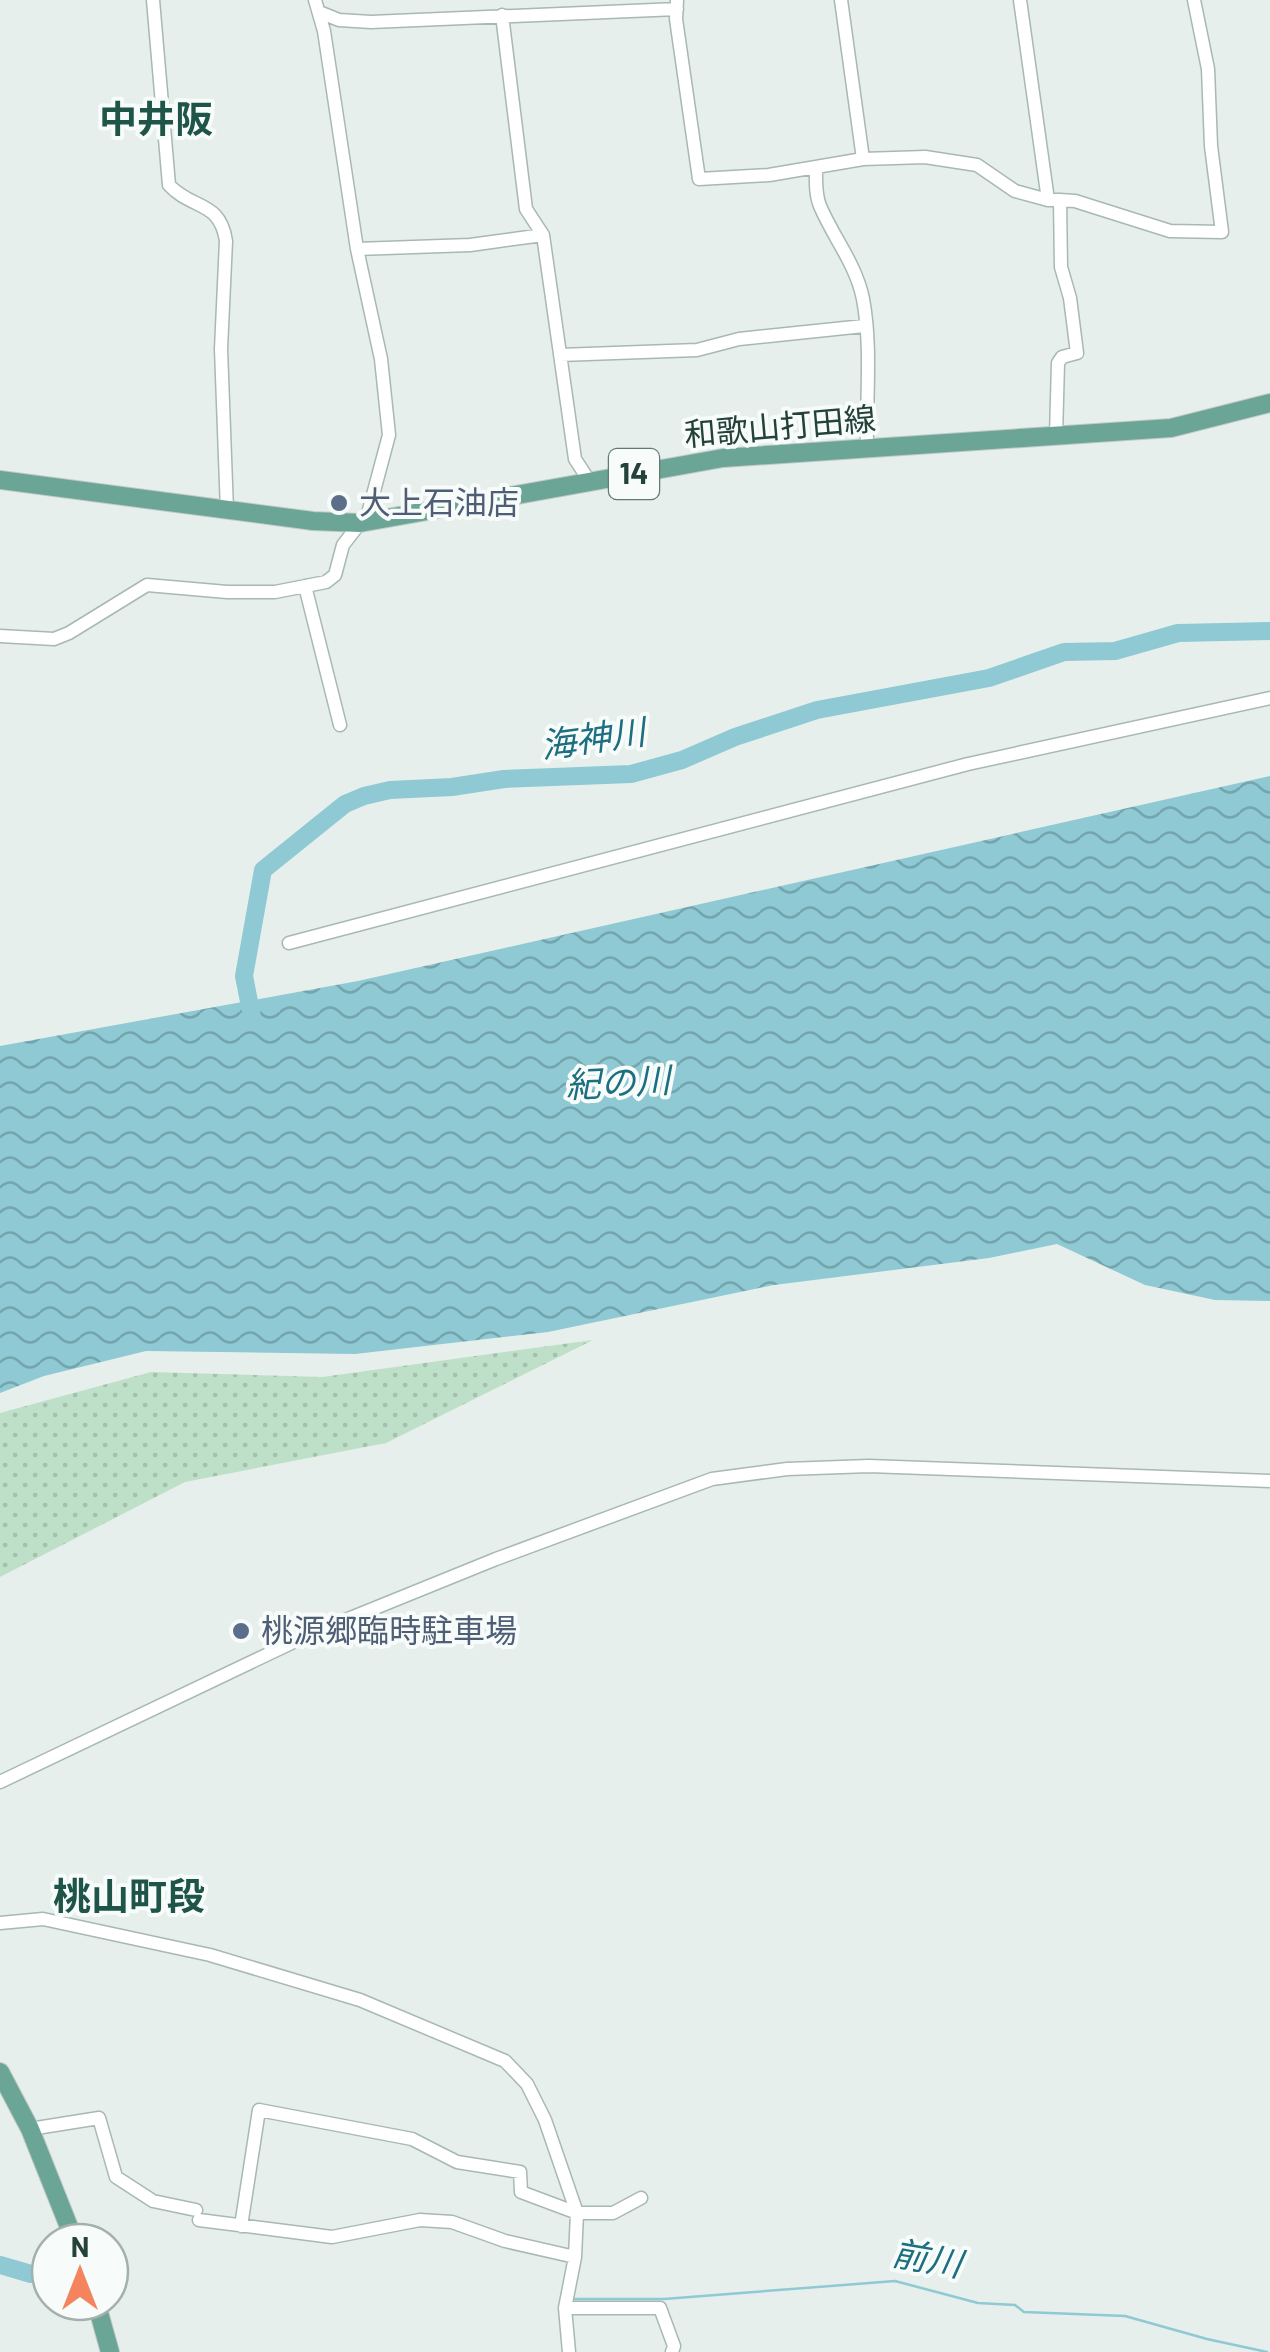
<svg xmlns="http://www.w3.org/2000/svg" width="1270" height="2352" viewBox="0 0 1270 2352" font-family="Barlow,'Noto Sans JP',sans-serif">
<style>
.grass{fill:url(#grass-dots)}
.water{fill:url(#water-waves)}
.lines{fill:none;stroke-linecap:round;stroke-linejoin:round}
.stream{stroke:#8ec9d4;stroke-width:2.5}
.river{stroke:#8ec9d4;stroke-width:18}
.minor-casing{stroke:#a8b8b2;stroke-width:15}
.major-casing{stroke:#c2cac8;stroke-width:20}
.minor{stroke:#fff;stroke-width:12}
.major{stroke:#6aa596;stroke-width:18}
.service-dot{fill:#5c6f8a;stroke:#f7fbf9;stroke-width:4}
.labels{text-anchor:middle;stroke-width:8;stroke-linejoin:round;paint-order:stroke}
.shield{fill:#f7fbf9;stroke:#637a73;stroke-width:2.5}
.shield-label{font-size:30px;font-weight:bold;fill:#24423a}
.street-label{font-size:32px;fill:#24423a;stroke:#f7fbf9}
.service-label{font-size:32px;fill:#4e5e75;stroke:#f7fbf9;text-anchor:start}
.water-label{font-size:35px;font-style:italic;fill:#1c6f80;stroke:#f7fbf9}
.quarter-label{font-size:38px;font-weight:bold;fill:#1f5548;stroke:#f7fbf9}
</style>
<defs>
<pattern id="grass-dots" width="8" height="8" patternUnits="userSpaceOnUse" patternTransform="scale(2.5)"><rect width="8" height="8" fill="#bfe0c8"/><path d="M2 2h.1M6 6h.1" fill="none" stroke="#a4c1ad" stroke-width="1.8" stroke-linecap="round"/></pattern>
<pattern id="water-waves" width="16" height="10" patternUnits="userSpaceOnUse" patternTransform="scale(2.5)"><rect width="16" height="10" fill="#8ec9d4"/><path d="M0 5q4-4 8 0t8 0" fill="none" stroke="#74a5ad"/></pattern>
</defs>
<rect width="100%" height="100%" fill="#e6efeb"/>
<path class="grass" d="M593 1340 386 1443 185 1482 0 1577V1413L151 1372 322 1377Z"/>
<path class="water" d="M1270 776V1301L1215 1300 1145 1285 1057 1244 989 1258 774 1285 548 1332 355 1354 146 1351 44 1376 0 1393V1046L358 981Z"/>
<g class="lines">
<path class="stream" d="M575 2299H664L895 2281 978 2303 1015 2305 1024 2312 1125 2316 1207 2339 1267 2352"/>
<path class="river" d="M253 1022 244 976 263 870 345 804 364 796 390 790 452 787 504 779 631 774 682 760 735 737 817 710 989 678 1064 652 1115 651 1178 633 1270 631
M0 2265 31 2274H50"/>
<g class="minor-casing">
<path id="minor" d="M153 0 169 185C192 210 220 200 226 241L221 349 227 511
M315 0 324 31 357 249 381 359 389 435 366 521
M677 0 676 19 699 179 769 175 816 167
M841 0 863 159 816 167C816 180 815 194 820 206 833 237 856 264 863 299 872 347 866 398 867 448
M1020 0 1048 200H1060L1061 267 1070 298 1077 353 1062 357 1058 363 1056 436
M319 12 339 20 371 22 677 9
M502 15 526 209 543 235 575 459 590 482
M863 159 925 157 977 165 1015 191 1048 200
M1060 200 1075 201 1170 231 1222 232 1211 146 1208 69 1194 0
M357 249 470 245 543 235
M560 355 697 350 739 339 864 326
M305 586 340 725
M0 636 54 639 69 633 147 585 227 592H275L326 582 335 575 343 545 360 523
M289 943 968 764 1270 698
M0 1782 306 1636 496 1559 712 1479 787 1469 869 1466 1270 1481
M0 1923 43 1919 210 1955 360 2000 505 2061 527 2084 545 2120 577 2213 575 2257 565 2308 569 2352
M30 2129 99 2118 116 2177 153 2201 196 2210
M199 2220 332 2237 420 2220 452 2222 505 2241 575 2257
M241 2226 259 2110 412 2139 457 2162 520 2172 521 2192 577 2213H613L641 2198
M565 2308H660L674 2346 672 2352"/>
</g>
<g class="major-casing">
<path id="major" d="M0 480 313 521 360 523 723 458 1171 428 1270 403
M0 2072 30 2129 75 2242
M96 2302 110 2352"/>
</g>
<use href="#minor" class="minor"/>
<use href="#major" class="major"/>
</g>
<g class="service-dot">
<circle cx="339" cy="503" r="10"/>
<circle cx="241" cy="1631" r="10"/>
</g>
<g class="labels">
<rect class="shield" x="609" y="449" width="50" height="50" rx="8"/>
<g class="shield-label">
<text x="634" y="484">14</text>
</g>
<g class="street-label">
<text transform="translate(780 427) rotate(-5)" y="11">和歌山打田線</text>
</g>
<g class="service-label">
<text x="359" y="514">大上石油店</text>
<text x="261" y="1642">桃源郷臨時駐車場</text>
</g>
<g class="water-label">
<text transform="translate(593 739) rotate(-8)" y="12">海神川</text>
<text transform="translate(618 1083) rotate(-3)" y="12">紀の川</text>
<text transform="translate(927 2259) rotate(10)" y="12">前川</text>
</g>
<g class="quarter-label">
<text x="156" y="133">中井阪</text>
<text x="129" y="1910">桃山町段</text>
</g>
</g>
<g transform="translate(80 2272)"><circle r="48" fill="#f7fbf9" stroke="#a3b1ad" stroke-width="2.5"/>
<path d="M0-8L18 38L0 25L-18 38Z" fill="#f4845f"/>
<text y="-15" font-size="28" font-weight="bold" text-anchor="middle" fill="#24423a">N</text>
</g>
</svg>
